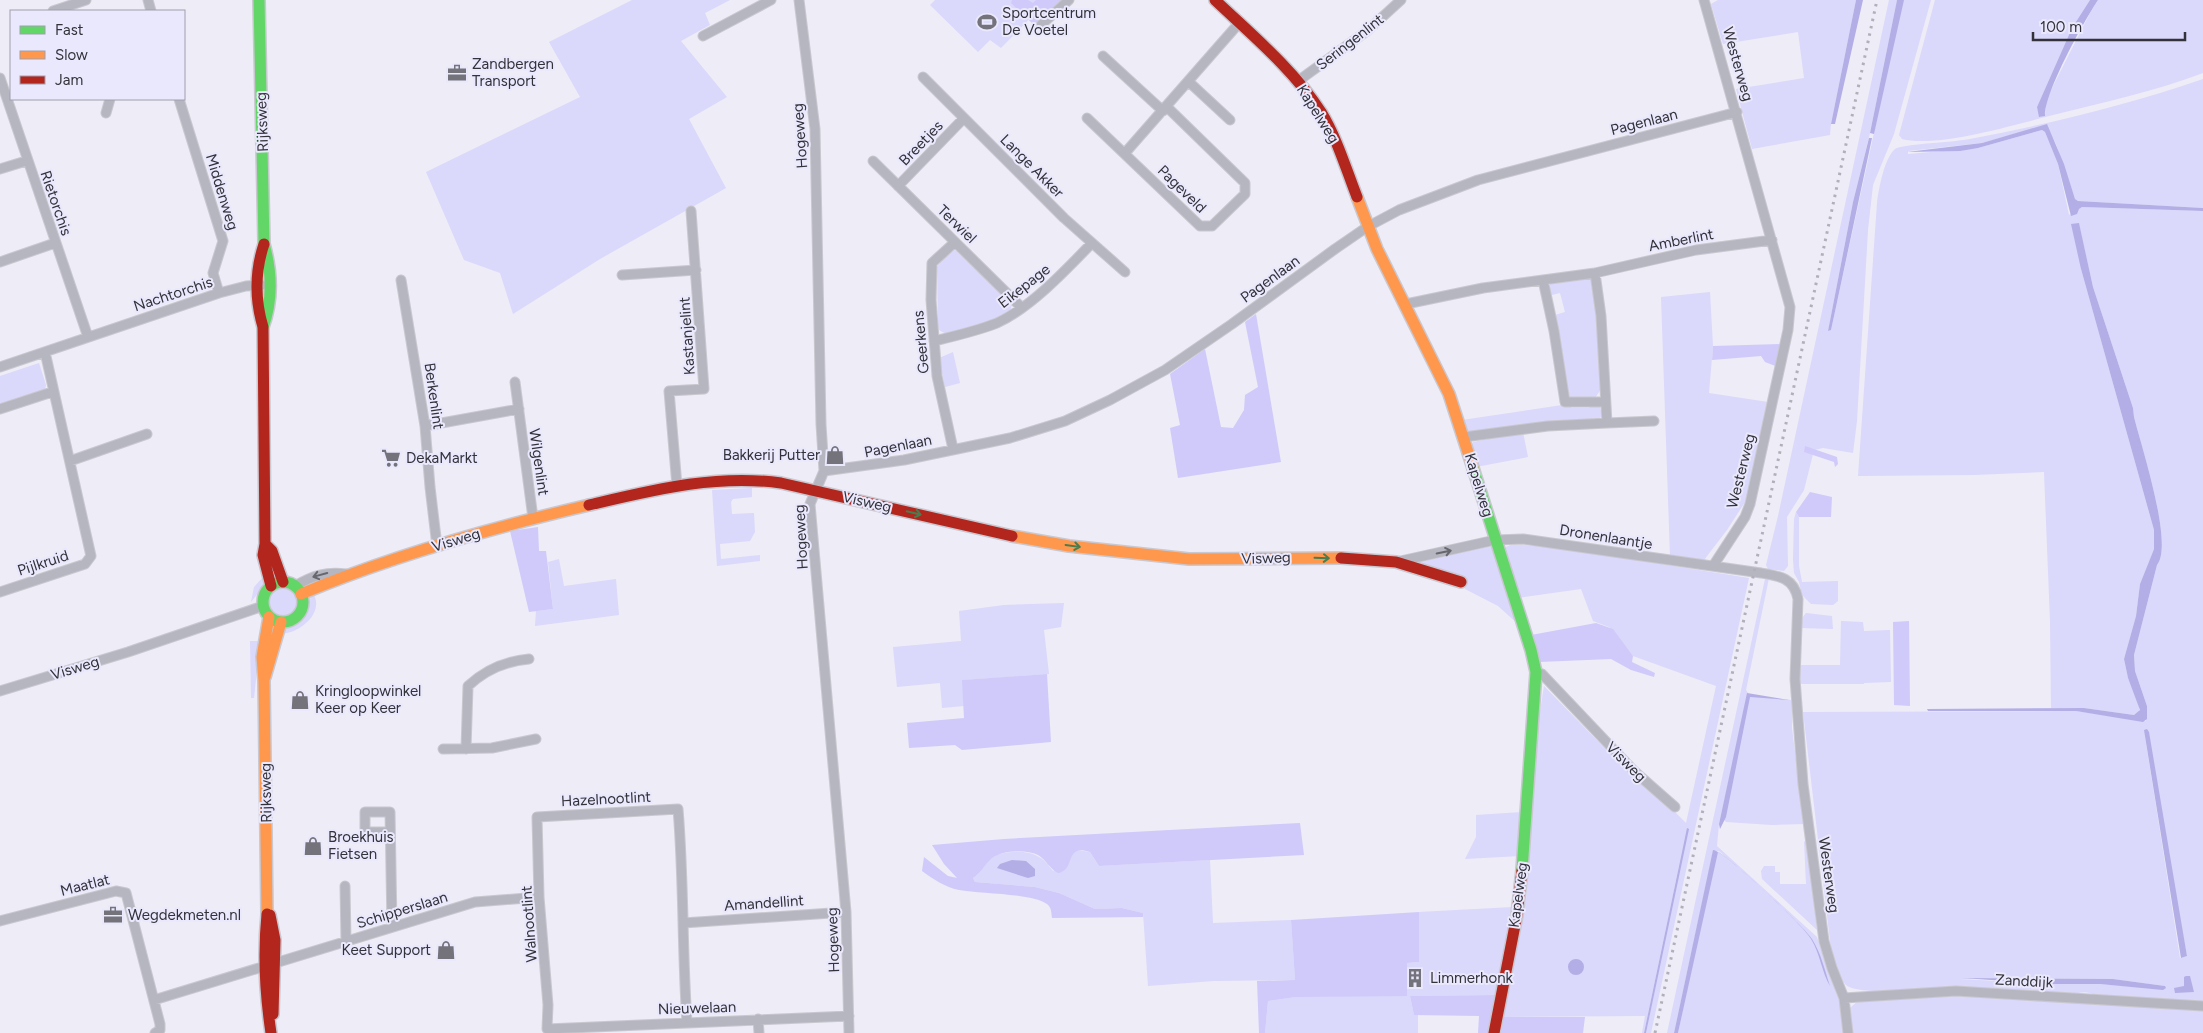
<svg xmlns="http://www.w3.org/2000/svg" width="2203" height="1033" viewBox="0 0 2203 1033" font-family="Figtree,sans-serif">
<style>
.green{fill:#dad8fb;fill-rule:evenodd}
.forest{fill:#cfcaf9}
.water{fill:#b3aee5}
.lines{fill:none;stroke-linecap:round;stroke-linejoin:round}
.street-casing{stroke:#c9c8d0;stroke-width:11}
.fast-casing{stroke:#c9c8d0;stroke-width:14}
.slow-casing{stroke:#c9c8d0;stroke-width:14}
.jam-casing{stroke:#c9c8d0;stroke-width:14}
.street{stroke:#b6b6c1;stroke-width:9}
.fast{stroke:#63d668;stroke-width:11}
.slow{stroke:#ff974d;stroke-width:11}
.jam{stroke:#b3261e;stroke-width:11}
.rail{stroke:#b1b0ba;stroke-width:3;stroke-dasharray:2.5 5;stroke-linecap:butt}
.oneway{stroke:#497c4f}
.oneway2{stroke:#676770}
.labels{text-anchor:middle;stroke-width:4;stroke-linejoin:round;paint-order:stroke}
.poi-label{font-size:15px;fill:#33323a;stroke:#e9e8fc;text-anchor:start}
.street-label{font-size:15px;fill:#33323a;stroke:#e9e8fc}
</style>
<rect width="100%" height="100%" fill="#edecf7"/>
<path class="green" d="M632 0H730L705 13 710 25 681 41 727 97 689 119 726 188 600 259 513 314 500 273 464 260 426 172 580 97 549 42Z
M935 0H1048L1001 48 990 40 978 52 930 5Z
M1718 0H1856L1831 124 1830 135 1752 149 1736 89 1804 78 1798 32 1723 44 1711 4Z
M1889 0H1897L1870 133 1853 202 1828 331 1831 330 1836 307 1903 0H1931L1894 134 1873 185 1868 230 1857 421 1853 453 1823 448 1814 450 1804 490 1787 517 1788 566 1784 571 1768 569 1766 565 1778 516Z
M1935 0H2090L2072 28 2037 107 2040 117 2045 115 2046 101 2051 90 2090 13 2098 0H2203V73C2153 92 2100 103 2049 116 2013 125 1937 148 1902 139L1899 135Z
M2203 79V208L2078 201 2075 199 2056 144 2046 125 1982 143 1908 151V154L1978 148 2042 130 2045 132 2058 164 2069 215 2082 207 2203 211V1003L2094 995C2090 992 2080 991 2076 995L1967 987 1964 989C1943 989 1860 997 1846 985 1837 977 1834 960 1831 949L1803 712 2076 711 2146 721 2147 706 2135 671 2134 655 2157 565C2174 545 2141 445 2134 417L2133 408 2093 287 2079 224 2081 269 2154 530V549L2140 584 2136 616 2124 659 2128 678 2140 705 2139 713 2134 715 2084 708H2051L2050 621 2044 472 1974 475 1858 476 1877 203C1879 188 1884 159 1895 149 1902 144 1957 142 1970 139 2049 124 2128 105 2203 79ZM2144 730 2187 956 2181 958H2180ZM1973 978 2113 979 2165 986V989L2100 984H2052L1960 979Z
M955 250 959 252 1012 304 1010 312 988 323 946 334 939 330 938 325 937 266 947 255Z
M1590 278 1592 280 1598 313 1601 389 1595 398H1571L1568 396 1555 315 1565 312 1560 293 1552 295 1549 293 1550 283Z
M1710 292 1713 346 1709 393 1768 402 1747 499 1727 530 1704 560 1670 556 1661 297Z
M953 352 960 383 945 387 939 358Z
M39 363 46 385 45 390 0 405V376Z
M1562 405H1571V408H1589L1590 405 1600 407 1602 415 1599 420 1473 434 1465 429 1462 420Z
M1523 432 1528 457 1476 467 1471 446 1473 442Z
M752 488V497L733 499 731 502 732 514 754 513 755 532 750 541 720 544 721 559 760 555V561L717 566 712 490Z
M1796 512 1799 517V566L1802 582 1838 581V601L1833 605 1811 604 1802 595 1799 582 1794 573 1793 560 1794 519Z
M1512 544 1567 549 1749 578 1651 1033H1646L1687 828 1644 1033H1642L1645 1016 1503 1017 1526 900 1539 717 1544 686 1621 765 1657 794 1686 823 1716 686 1633 656 1609 627 1593 621 1581 589 1517 598 1503 553 1506 547Z
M1491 546 1518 624 1498 606 1465 589 1467 579 1409 564Z
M559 559 564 586 616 579 619 615 535 626 536 611 553 609 548 562Z
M264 576 263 587 251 602 254 587Z
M1769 578 1746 690 1748 693 1719 824 1717 846 1817 937 1839 998 1844 1033H1678L1716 853 1719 852 1733 864 1719 851 1713 852 1674 1033H1667L1765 579Z
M269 602a14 14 0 1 1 28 0a14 14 0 1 1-28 0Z
M313 593C325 613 300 633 281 634L284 629 301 618Z
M1064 603 1061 627 1044 630 1049 674 963 680 964 706 942 708 940 683 897 687 893 647 961 641 959 611 1004 605Z
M1806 613 1832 616 1833 629 1801 628 1802 618Z
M1841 621 1863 622 1864 631 1890 630 1891 682 1864 683V684H1800V665H1840Z
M250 641H260L254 698H251Z
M1753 696 1792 700V728L1804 824 1772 825 1726 822 1724 820 1749 697Z
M1522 812 1520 856 1465 859 1476 837V815Z
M1804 841 1807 843 1817 930 1762 879 1761 871 1764 866H1775V872H1780V884H1806Z
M1077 850 1090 852 1099 866 1210 860 1213 923 1291 920 1295 980 1214 981 1148 986 1143 913 1122 908 1095 909 1059 893 1035 887 975 882 973 878C981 873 983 867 989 860 1000 850 1027 849 1039 857 1045 860 1049 866 1053 871L1070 859 1072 853Z
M1513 907 1496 995 1410 996 1414 1015H1418V1033H1265L1268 1001 1296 997 1407 963 1419 962V912Z
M1957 995 2176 1008 2179 1010H2190L2192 1008 2203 1009V1033H1851L1850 1008 1859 1000Z"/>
<path class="forest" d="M1012 0H1028L1033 3 1036 0H1065L1035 26 1011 3Z
M1256 314 1281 462 1178 478 1170 428 1180 425 1170 374 1205 349 1221 427 1233 428 1244 410 1245 395 1258 387 1245 322Z
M1783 344 1778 367 1765 362 1761 356 1712 360 1713 346Z
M1805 446 1837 457 1838 464 1835 467 1834 462 1804 452Z
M1810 492 1832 497 1831 517H1799L1796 512Z
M538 527 539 551H546L553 609 529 612 510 531Z
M1909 621 1910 706 1894 705 1893 622Z
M1596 623 1613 629 1633 656 1632 662 1655 673 1654 677 1631 670 1611 659 1539 662 1531 635Z
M1047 674 1051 742 962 750 955 745 909 748 907 723 964 718 962 680Z
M1300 823 1304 855 1099 866 1090 852C1064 843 1076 870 1058 873 1050 869 1046 860 1038 855 1025 849 999 850 989 861 983 867 981 873 973 878L975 882 1035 887 1059 893 1095 909 1122 908 1143 913V917L1052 918C1051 913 1052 908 1047 904 1031 893 980 894 959 890 945 887 933 879 922 871L924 857 948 876 957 878 944 864 932 845 1004 839Z
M1419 912V962L1407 963V996L1296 997 1268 1001 1265 1033H1259L1257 981 1295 980 1291 920Z
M1496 995 1490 1033H1478L1479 1016 1414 1015 1410 996Z
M1503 1017H1585L1583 1033H1501Z"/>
<path class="water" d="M1856 0H1863L1835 124H1831Z
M1897 0H1904L1874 134 1870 133Z
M2090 0H2098C2084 21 2044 93 2045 116L2039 117 2037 107 2072 28Z
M2047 124 2064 164 2075 199 2078 201 2203 208V211L2082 207 2079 209 2077 214 2071 216 2058 164 2045 132 2042 130 1978 148 1960 151 1907 152 1982 143Z
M1869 138H1872L1836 307 1831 330 1828 331 1853 202Z
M2079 223 2093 287 2133 408 2134 417C2141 445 2174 545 2157 565L2134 655 2135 671 2147 706V719L2143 722 2076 711H1928L1927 709 2084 708 2134 715 2140 710 2128 678 2124 659 2136 616 2140 584 2154 549V530L2081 269 2071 224Z
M1747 693 1789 700 1750 697 1726 817 1720 829 1719 824Z
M2147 729 2149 732 2187 956 2181 958 2144 730Z
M1687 828 1689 829 1646 1033H1644Z
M1713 850C1723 850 1804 926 1812 939 1821 953 1825 971 1830 986 1822 973 1820 953 1811 939 1802 924 1733 860 1718 852L1678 1033H1674Z
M1012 860 1026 861 1035 869V876L1028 878 997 868 1000 864Z
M1568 967a8 8 0 1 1 16 0a8 8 0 1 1-16 0Z
M2186 976H2190L2194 992 2175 993 2174 988 2184 986V977Z
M1961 978 2113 979 2165 986 2166 988 2163 990 2100 984H2052Z"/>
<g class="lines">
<g class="street-casing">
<path id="street" d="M148 0 151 11
M799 0 815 129 821 424 824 471 810 504 846 912 849 1033
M1704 0 1790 307 1788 330 1750 504 1745 517 1713 566
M53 11 86 0
M1041 25 1069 0
M703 36 771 0
M1103 56 1163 111
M923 77 1064 218 1125 272
M0 78 88 337
M1298 81 1367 31 1401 0
M1189 82 1230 120
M179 99 223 241 213 273 219 293
M106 113 110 99
M1087 118 1200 226H1212L1245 194V183L1167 107
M1125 153 1240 22
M873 161 1021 307
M0 169 26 161
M898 186 964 118
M0 262 55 243
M622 275 696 270
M401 280 425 426 430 487 437 546
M1543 280 1554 331 1565 402H1605
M1406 304 1483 288 1595 273 1696 250 1772 240
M934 341C955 336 977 331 997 323 1030 308 1066 270 1091 244
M0 367 219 293 246 286 262 285
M515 382 533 518
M0 409 52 392
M1607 423 1654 421
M425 426 519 409
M1464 437 1548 426 1607 423 1601 316 1595 273
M953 449 937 376 931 300 932 263 955 242
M70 461 147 434
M824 471 904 460 1010 438 1065 421 1110 400 1165 370 1232 324 1335 249 1367 227 1399 210 1478 180 1737 112
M677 486 669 391 704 389 691 211
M1396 562 1495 540 1523 539 1761 573C1780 576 1794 578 1798 599L1795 679 1803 784 1824 941 1832 968 1844 998 1848 1033
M295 586C312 576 327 571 346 574
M0 592 85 564 91 556 45 352
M1536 672 1542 674 1634 771 1675 807
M0 691 128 652 263 606
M443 749 492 748 536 739
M466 749 468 686C485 670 506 661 529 659
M390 832H365V812H390L392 927
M345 886 346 941
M0 921 116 891 126 893 160 1024V1030L155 1033
M683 923 846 912
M1844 998 1956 991 2203 1006
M154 1000 475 902 539 897
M758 1019 759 1033
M687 1022C682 951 684 880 678 809L537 817 539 897 548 1005 547 1029 849 1016"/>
</g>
<g class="fast-casing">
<path id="fast" d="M259 0 264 244C272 272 273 300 263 327
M1473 468 1531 650 1536 672 1522 870
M263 602a20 20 0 1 1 40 0a20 20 0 1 1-40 0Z"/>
</g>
<g class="slow-casing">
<path id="slow" d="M1357 197 1377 249 1449 394 1473 468
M1012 536 1069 546 1189 559 1341 558
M301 594C394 555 491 528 589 505
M265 677 281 622
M267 914 264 681 262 657 269 617"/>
</g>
<g class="jam-casing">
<path id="jam" d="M1215 0C1252 35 1293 69 1321 112 1337 138 1346 169 1357 197
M264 244C255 271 255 300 263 327L265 544 263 555 271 586
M589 505C653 490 715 474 781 483L1012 536
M265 544 272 551 283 582
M1341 558 1396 562 1461 582
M267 914C263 954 265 993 271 1033
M270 915 275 940 273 1014
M1494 1033 1517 915 1522 870"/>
</g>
<use href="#street" class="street"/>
<use href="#fast" class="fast"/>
<use href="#slow" class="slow"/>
<use href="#jam" class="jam"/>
<path class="rail" d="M1655 1033 1877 0"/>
</g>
<defs><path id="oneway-shaft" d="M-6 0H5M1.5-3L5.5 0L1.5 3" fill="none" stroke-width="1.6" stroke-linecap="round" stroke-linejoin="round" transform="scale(1.25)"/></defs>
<g class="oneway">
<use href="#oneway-shaft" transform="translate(914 513) rotate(14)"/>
<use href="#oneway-shaft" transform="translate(1073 546) rotate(8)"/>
<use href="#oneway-shaft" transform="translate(1322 558) rotate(2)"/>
</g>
<g class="oneway2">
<use href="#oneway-shaft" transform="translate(1444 552) rotate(-12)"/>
<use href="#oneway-shaft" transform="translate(320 575) rotate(165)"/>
</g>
<defs>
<g id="stadium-bare" transform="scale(1.5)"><path d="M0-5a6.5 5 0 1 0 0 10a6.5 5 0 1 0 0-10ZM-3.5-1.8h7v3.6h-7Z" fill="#74737c" stroke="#e9e8fc" stroke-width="2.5" paint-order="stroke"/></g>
<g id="office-bare" transform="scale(1.5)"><path d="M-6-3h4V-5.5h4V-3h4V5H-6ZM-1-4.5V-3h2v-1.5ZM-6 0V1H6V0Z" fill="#74737c" stroke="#e9e8fc" stroke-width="2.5" paint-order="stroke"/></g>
<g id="shop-bare" transform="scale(1.5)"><path d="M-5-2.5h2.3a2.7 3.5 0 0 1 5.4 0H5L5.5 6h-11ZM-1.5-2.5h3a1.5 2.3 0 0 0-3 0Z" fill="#74737c" stroke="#e9e8fc" stroke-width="2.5" paint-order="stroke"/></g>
<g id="supermarket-bare" transform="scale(1.5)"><path d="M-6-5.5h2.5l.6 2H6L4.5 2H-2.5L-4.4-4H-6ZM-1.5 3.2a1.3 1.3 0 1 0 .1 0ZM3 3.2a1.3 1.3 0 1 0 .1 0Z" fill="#74737c" stroke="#e9e8fc" stroke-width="2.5" paint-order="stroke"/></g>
<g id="building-bare" transform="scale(1.5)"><path d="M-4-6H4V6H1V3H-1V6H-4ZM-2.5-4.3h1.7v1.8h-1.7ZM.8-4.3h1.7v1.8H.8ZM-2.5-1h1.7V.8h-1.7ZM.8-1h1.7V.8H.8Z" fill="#74737c" stroke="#e9e8fc" stroke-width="2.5" paint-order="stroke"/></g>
</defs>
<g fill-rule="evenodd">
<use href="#stadium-bare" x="987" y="22"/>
<use href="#office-bare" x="457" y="73"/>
<use href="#shop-bare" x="835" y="455"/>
<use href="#supermarket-bare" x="391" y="458"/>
<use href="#shop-bare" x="300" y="700"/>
<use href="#shop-bare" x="313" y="846"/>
<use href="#office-bare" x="113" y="915"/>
<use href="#shop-bare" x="446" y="950"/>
<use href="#building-bare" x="1415" y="978"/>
</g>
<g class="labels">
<g class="poi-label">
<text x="1002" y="18">Sportcentrum<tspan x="1002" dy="17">De Voetel</tspan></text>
<text x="472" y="69">Zandbergen<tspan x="472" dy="17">Transport</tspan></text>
<text x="820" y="460" text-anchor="end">Bakkerij Putter</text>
<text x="406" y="463">DekaMarkt</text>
<text x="315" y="696">Kringloopwinkel<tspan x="315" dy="17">Keer op Keer</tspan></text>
<text x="328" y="842">Broekhuis<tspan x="328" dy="17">Fietsen</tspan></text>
<text x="128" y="920">Wegdekmeten.nl</text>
<text x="431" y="955" text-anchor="end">Keet Support</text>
<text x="1430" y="983">Limmerhonk</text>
</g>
<g class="street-label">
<text transform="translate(1350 42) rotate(-38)" y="5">Seringenlint</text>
<text transform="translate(1738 64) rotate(74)" y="5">Westerweg</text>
<text transform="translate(1318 114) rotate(58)" y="5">Kapelweg</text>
<text transform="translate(262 122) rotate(-92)" y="5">Rijksweg</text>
<text transform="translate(1644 122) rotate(-14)" y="5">Pagenlaan</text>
<text transform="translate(800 136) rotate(-94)" y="5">Hogeweg</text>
<text transform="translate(921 143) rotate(-46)" y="5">Breetjes</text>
<text transform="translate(1032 166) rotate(45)" y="5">Lange Akker</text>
<text transform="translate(1182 189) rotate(44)" y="5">Pageveld</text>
<text transform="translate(222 192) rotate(73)" y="5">Middenweg</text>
<text transform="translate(56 203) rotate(71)" y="5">Rietorchis</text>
<text transform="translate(957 224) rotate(44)" y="5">Terwiel</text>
<text transform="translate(1681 240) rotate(-11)" y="5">Amberlint</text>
<text transform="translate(1270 279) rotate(-36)" y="5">Pagenlaan</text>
<text transform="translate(1024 286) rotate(-38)" y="5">Eikepage</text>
<text transform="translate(173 294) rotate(-18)" y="5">Nachtorchis</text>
<text transform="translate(687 336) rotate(-94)" y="5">Kastanjelint</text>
<text transform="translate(921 342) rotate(-95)" y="5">Geerkens</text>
<text transform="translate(434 396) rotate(82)" y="5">Berkenlint</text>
<text transform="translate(898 446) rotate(-11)" y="5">Pagenlaan</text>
<text transform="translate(539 462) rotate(82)" y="5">Wilgenlint</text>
<text transform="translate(1741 471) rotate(-76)" y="5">Westerweg</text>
<text transform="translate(1479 485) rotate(73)" y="5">Kapelweg</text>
<text transform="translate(867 502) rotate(13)" y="5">Visweg</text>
<text transform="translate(801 537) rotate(-93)" y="5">Hogeweg</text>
<text transform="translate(1606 537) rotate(9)" y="5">Dronenlaantje</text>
<text transform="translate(456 540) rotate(-17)" y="5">Visweg</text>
<text transform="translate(1266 558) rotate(-2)" y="5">Visweg</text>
<text transform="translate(43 563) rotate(-18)" y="5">Pijlkruid</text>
<text transform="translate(75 668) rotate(-17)" y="5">Visweg</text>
<text transform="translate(1626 762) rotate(45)" y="5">Visweg</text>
<text transform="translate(266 793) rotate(-91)" y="5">Rijksweg</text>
<text transform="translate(606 799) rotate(-3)" y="5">Hazelnootlint</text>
<text transform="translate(1829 875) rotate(82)" y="5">Westerweg</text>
<text transform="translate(85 885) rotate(-14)" y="5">Maatlat</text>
<text transform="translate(1518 895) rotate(-82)" y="5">Kapelweg</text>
<text transform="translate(764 903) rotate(-4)" y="5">Amandellint</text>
<text transform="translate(402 910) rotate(-17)" y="5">Schipperslaan</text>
<text transform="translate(529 924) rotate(-94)" y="5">Walnootlint</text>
<text transform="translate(833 940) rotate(-92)" y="5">Hogeweg</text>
<text transform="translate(2024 981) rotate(3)" y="5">Zanddijk</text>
<text transform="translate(697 1008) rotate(-2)" y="5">Nieuwelaan</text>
</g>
</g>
<rect x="10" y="10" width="175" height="90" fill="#e9e8fc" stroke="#a09fae"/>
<rect x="20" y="26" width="25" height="8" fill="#63d668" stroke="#a09fae"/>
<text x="55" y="35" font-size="15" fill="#33323a">Fast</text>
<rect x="20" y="51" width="25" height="8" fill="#ff974d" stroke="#a09fae"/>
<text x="55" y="60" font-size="15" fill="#33323a">Slow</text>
<rect x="20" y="76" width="25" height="8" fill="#b3261e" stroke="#a09fae"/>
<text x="55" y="85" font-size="15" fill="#33323a">Jam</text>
<path d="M2033 32v8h152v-8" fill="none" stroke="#33323a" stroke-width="2.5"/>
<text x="2040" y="32" font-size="15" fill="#33323a" stroke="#e9e8fc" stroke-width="4" paint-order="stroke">100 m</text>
</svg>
